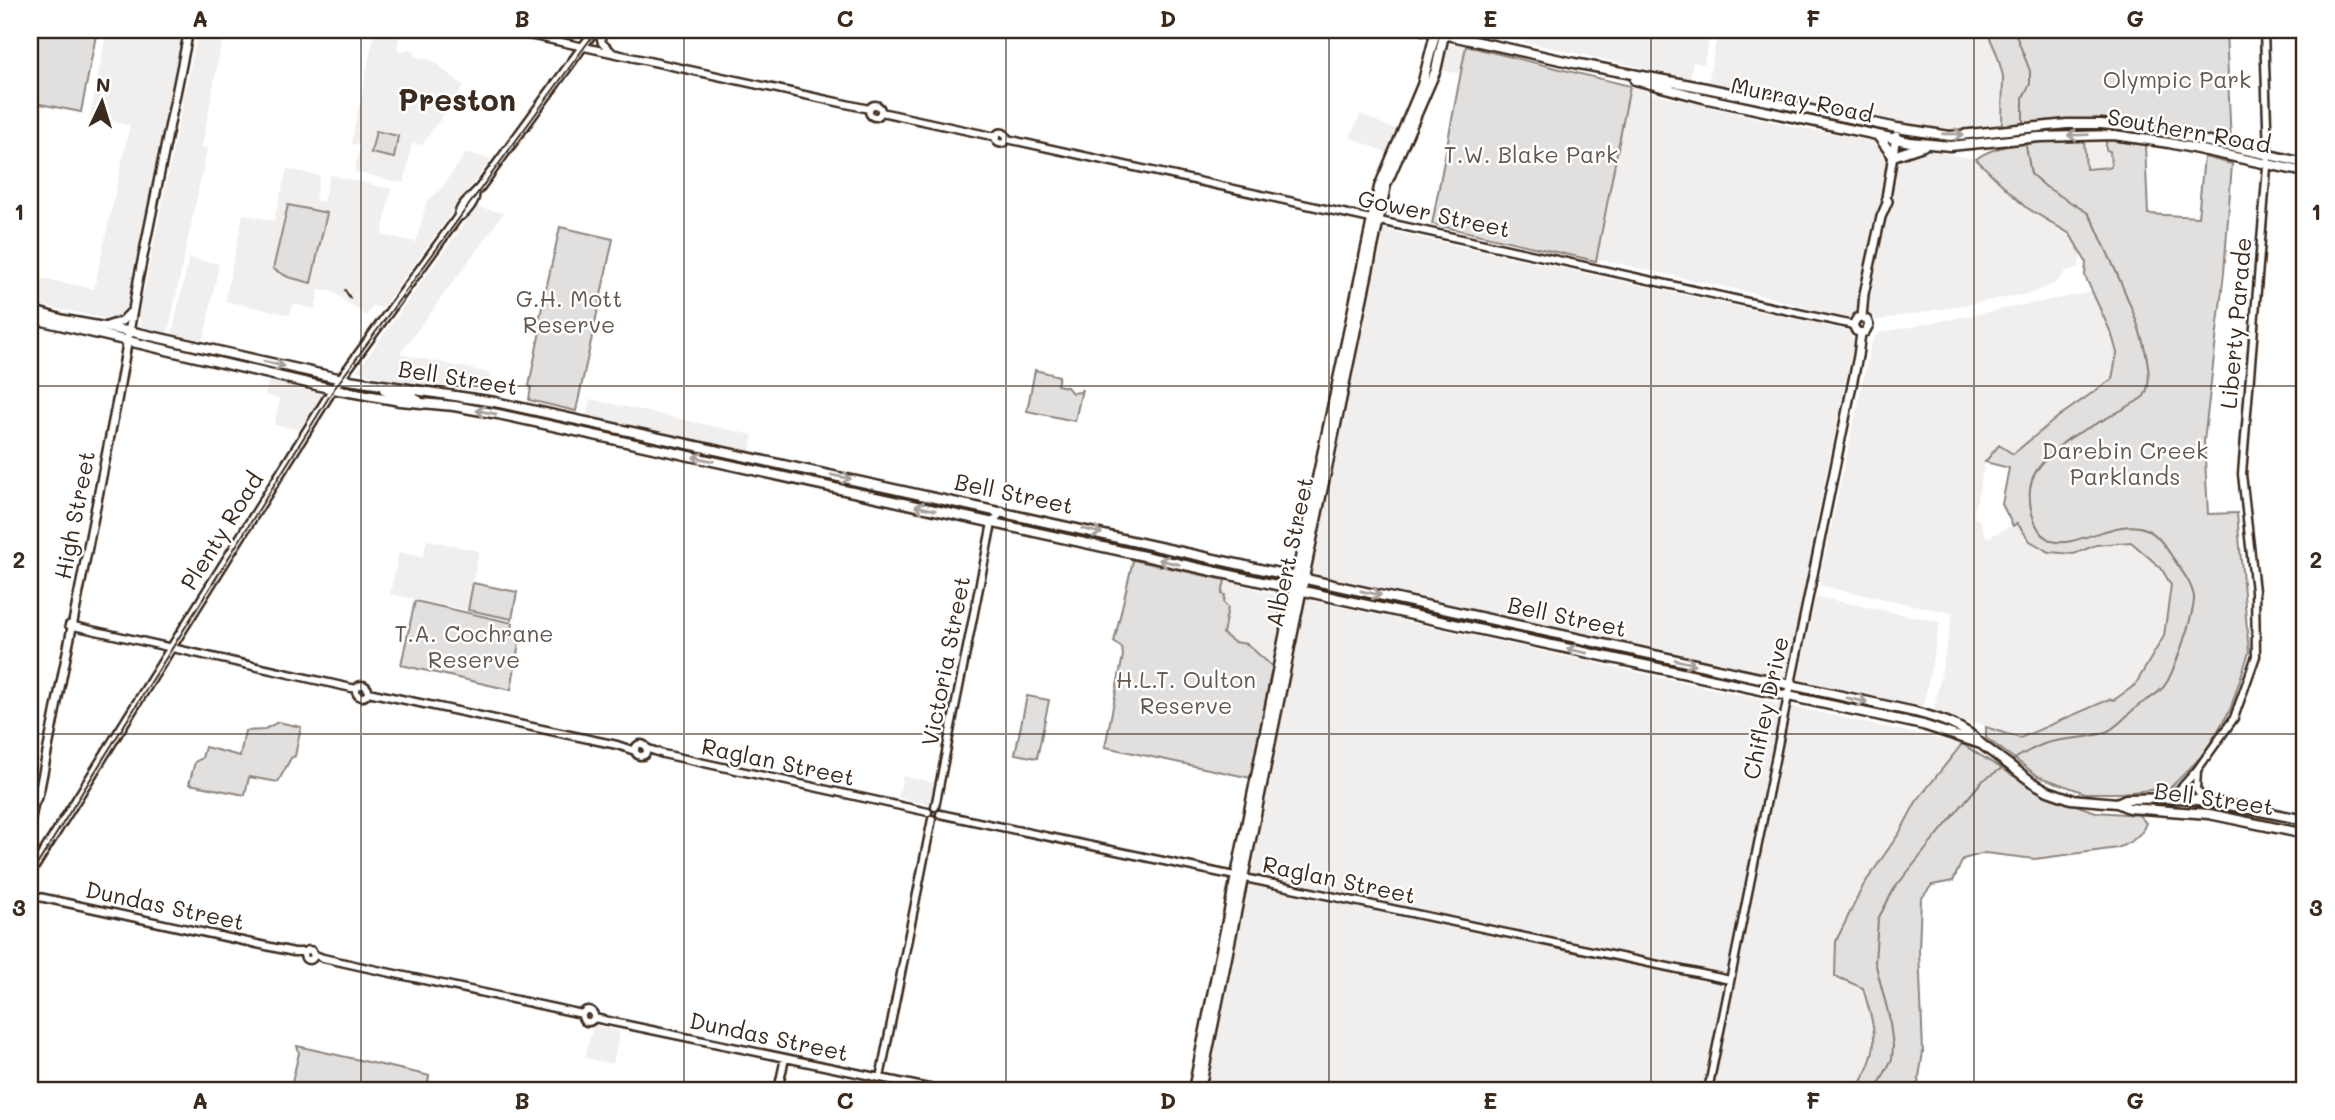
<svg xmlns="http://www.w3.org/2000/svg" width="2335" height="1120" viewBox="0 0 2335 1120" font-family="Mali,sans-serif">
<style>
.built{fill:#f1efee}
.green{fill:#e2e0de;stroke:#8e857e;stroke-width:2}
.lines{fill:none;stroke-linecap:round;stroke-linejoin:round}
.stream{stroke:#887e77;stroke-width:2}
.tertiary-casing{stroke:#3b2a1e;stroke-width:11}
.secondary-casing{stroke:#3b2a1e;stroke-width:12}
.primary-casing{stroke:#3b2a1e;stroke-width:13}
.trunk-casing{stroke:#3b2a1e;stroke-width:13}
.tertiary{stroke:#fff;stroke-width:6}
.secondary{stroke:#fff;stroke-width:7}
.primary{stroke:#fff;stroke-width:8}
.trunk{stroke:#fff;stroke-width:8}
.tram{stroke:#3b2a1e;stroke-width:2}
.oneway{stroke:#a79f9a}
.grid{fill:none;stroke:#3b2a1e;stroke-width:2;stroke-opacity:0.55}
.labels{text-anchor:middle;stroke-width:5;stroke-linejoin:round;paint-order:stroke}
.park-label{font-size:23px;fill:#65584e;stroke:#fff}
.street-label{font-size:23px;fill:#3b2a1e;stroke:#fff}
.district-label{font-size:30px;font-weight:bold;fill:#3b2a1e;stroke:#fff}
.neatline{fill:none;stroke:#3b2a1e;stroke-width:2.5}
.grid-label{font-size:23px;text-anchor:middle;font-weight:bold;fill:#3b2a1e}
</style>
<rect width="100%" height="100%" fill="#fff"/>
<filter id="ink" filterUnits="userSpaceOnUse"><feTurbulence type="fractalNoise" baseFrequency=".0143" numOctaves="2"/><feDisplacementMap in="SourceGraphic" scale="14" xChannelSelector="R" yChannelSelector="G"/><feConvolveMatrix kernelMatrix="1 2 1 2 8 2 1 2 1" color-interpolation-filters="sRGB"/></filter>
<g filter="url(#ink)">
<path class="built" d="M107 30H186L126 312 112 320 30 303V276L94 289 130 125 90 117Z
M198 30H224L202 147 207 149 168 333 141 326 139 315Z
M375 30H401L397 50 405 52 407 49 415 51 414 56 431 60 464 86 422 145 412 143 404 183 354 172 360 145 351 144Z
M1512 30H1711L1704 64 1693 62 1690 78 1512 39Z
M1718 30H1990L1991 35 1989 37 1997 54 2003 76 2002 125 1952 129 1895 122 1708 83Z
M1450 44 1466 46 1462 74 1441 70 1445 46Z
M1630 86 1646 89V92L1795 127 1976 159 2024 206 2070 234 2081 256 2079 267 2066 271 2056 283 2032 293 1861 323 1761 295 1597 259Z
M1361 114 1398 131 1388 153 1350 137Z
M2084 140H2106V150L2110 151 2111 167 2086 169Z
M466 153 491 159 382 308 373 306 366 316 330 289V291L319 289 315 309 293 304 290 315 225 301 243 214 274 221 287 169 320 176 315 200 323 202 330 175 391 189 382 235 416 242 427 201 440 190Z
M476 207 504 213 400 354 490 373 487 392 401 383 357 371Z
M1381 229 1850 331 1854 342 1816 523 1787 680 1314 574 1310 569Z
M189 258 219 264 204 338 201 340 172 334Z
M2092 292 2112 335 2117 353 2112 379 2058 417 2013 454 1998 445 1985 462 1973 518H1978L1987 538 2017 523 2030 541 2049 552 2074 554 2096 545 2131 542 2161 568 2171 584 2164 636 2135 685 2114 700 2109 699 2020 738 1975 723 1974 725 1934 710 1953 613 1821 586 1819 582 1871 343 1878 333Z
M268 381 321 392 322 396 299 430 274 425 280 399 265 395Z
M590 399 753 435 750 451 587 415Z
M427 540 479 551 467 610 390 594 399 552 423 557Z
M1225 580 1270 593 1276 595 1279 601 1277 651 1273 667 1247 644 1234 642 1223 634 1228 608 1222 594Z
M1818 597 1940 622 1923 707 1798 681 1815 599Z
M1305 599 1962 744 1916 802 1900 832 1863 886 1836 941 1863 988 1876 1035 1868 1070 1856 1090H1207Z
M903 776 936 783 932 803 927 804 898 798Z
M593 1025 620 1031 613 1064 585 1058Z"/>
<path class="green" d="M30 30H97L81 112 30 102Z
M1990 30H2226L2231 144 2142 125 2062 122 2002 125 2003 76 1997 54 1989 36 1991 35Z
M1466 46 1630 86 1596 261 1432 224Z
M376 131 398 136 394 158 371 153Z
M2084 140 2086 169 2111 167 2110 151 2106 150V140L2145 145 2148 214 2198 217 2204 157 2232 164 2224 273 2204 441 2208 514 2237 513 2249 652 2230 710 2204 754 2170 788 2121 793H2085L2038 776 1986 738V727L2020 738 2110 699 2114 700 2135 685 2164 636 2171 585 2161 568 2131 542 2096 545 2074 554 2049 552 2030 541 2017 523 2013 526 2002 504 2009 468 1985 462 1999 445 2013 454 2058 417 2112 379 2117 353 2112 335 2085 276 2086 262 2070 234 2024 206 1976 159C2001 140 2052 141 2084 140Z
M288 205 327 213 311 283 288 277 273 269Z
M560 227 613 239 576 411 529 400 531 387 529 386 541 326 538 325Z
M1035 370 1059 376 1057 385 1067 387 1072 393 1080 392 1082 389 1075 421 1027 411Z
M1010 517 1215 562 1241 571 1286 583 1009 521 1006 518Z
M1133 560 1225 580 1222 594 1225 595 1224 603 1228 607 1223 634 1234 642 1247 644 1273 667 1251 778 1105 747 1123 656 1122 648 1114 642Z
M473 583 517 592 512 619 468 610Z
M415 601 513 623 511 637 521 631 511 690 401 665Z
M1457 616 1596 647 1598 652 1460 620Z
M1027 696 1049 700 1037 758 1015 754Z
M278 722 301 727 295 756 291 758 278 782 249 777 245 795 189 784 195 762 202 758 205 747 240 756 245 731 263 730Z
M1962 744 2043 794 2096 812 2139 815 2146 823 2142 832 2132 841 2118 848 2035 859 1985 853 1963 859 1953 881 1932 885 1921 899 1919 949 1923 1052 1917 1090H1856C1882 1048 1876 1033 1863 988L1835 976 1836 941 1863 886 1900 832 1916 802Z
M297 1046 426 1075 429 1076 427 1090H290L299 1053Z"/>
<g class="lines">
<path class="stream" d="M2014 30 2030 71V84L2023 97V125
M2011 761C2021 755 2033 748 2044 744 2063 737 2086 740 2106 732 2118 727 2128 713 2139 705 2149 698 2160 694 2167 682 2175 668 2195 612 2194 597 2192 583 2179 567 2171 555 2165 546 2157 534 2146 529 2117 517 2075 549 2052 541 2032 533 2026 498 2032 480 2036 465 2062 442 2075 435 2085 429 2140 402 2144 396 2165 364 2110 261 2096 227L2088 213 2046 187 2031 174 2025 141
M1876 1090 1892 1059 1893 1046 1889 1016 1875 962 1878 919 1894 889 1926 849 1982 781 2004 767"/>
<g class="tertiary-casing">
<path id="tertiary" d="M506 30 869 109
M599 30 602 43 611 51
M869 111a6 6 0 1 1 12 0a6 6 0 1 1-12 0Z
M881 112 996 137
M995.5 138a5.5 5.5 0 1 1 11 0a5.5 5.5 0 1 1-11 0Z
M1007 139 1853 325
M69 625 356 689
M356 691a6 6 0 1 1 12 0a6 6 0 1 1-12 0Z
M368 692 617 745 635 751
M635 750a6 6 0 1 1 12 0a6 6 0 1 1-12 0Z
M646 748 663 754 928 812
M2197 770 2196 789 2204 800
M2166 797 2180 789 2197 770 2234 718 2256 656 2255 591 2242 474 2268 155 2264 30
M935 807 992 523 1002 511
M940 814 1730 980
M30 895 294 952H305
M304 955a5 5 0 1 1 10 0a5 5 0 1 1-10 0Z
M313 954 323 958 363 967 582 1014
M582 1016a6 6 0 1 1 12 0a6 6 0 1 1-12 0Z
M594 1018 938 1090
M880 1078 932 819
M778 1090 785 1058
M1708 1090 1788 696"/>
</g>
<g class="secondary-casing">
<path id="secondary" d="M1422 30 1435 33
M458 217C465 215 475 202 475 194
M1862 317 1864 294 1881 217 1888 201 1886 198 1896 136
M104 327 122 321 132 311
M1861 333 1856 331 1853 325 1857 318 1862 317
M1861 333 1865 332 1869 325 1867 320 1862 317
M1788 696 1858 356 1861 333
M33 806 39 793 117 401 138 281 189 30
M30 824 34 803
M30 874 333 389 458 217C460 203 474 196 481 186L595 30"/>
</g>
<g class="primary-casing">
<path id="primary" d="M1438 33 1574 63 1706 88 1897 128 1950 136 2067 124H2101L2150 129 2305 163
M1635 80 1703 98 1910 142 1950 146 2040 137 2114 135 2169 143 2305 172
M1878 136 1893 156 1923 146
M1193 1090 1296 577
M1200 1090 1304 578"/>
</g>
<g class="trunk-casing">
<path id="trunk" d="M30 310 64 320 138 333 342 379 495 402 1915 712C1938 718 1965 726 1981 744L2032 782 2048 791 2071 799 2117 803 2126 799 2181 798 2214 802 2305 820
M30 318 333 389 400 401 454 406 498 414 1449 623 1923 725 1981 744
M384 389C396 396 412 393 422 404
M1296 577 1379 187 1422 85 1436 30
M1304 578 1386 185 1436 70 1445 30
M1282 587 1287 624
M2117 803 2129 808 2209 814 2305 834"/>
</g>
<use href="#tertiary" class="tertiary"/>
<use href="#secondary" class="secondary"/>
<use href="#primary" class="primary"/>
<use href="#trunk" class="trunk"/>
<path class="tram" d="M345 290 350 298
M30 876 334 389 597 30"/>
</g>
<defs><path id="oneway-shaft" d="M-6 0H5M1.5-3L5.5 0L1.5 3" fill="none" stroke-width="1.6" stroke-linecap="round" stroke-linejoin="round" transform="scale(1.75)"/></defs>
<g class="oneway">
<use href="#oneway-shaft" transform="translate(1953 134) rotate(1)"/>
<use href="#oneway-shaft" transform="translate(2078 135) rotate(178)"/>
<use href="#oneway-shaft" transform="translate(274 364) rotate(14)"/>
<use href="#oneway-shaft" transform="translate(486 412) rotate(-169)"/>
<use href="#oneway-shaft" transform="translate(703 459) rotate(-168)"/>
<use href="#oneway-shaft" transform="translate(841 477) rotate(11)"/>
<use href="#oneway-shaft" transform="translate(925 508) rotate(-168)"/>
<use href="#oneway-shaft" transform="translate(1092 531) rotate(13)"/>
<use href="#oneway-shaft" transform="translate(1169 562) rotate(-167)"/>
<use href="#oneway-shaft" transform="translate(1371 593) rotate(12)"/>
<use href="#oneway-shaft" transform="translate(1577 651) rotate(-168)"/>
<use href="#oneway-shaft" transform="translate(1685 662) rotate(13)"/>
<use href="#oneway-shaft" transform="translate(1857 700) rotate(12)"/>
</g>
</g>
<path class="grid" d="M361 30V1090M684 30V1090M1006 30V1090M1329 30V1090M1651 30V1090M1974 30V1090M30 386H2305M30 734H2305"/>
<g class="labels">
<g class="park-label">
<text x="2177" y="88">Olympic Park</text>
<text x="1531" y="163">T.W. Blake Park</text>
<text x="569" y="307">G.H. Mott<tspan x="569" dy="26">Reserve</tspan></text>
<text x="2125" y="459">Darebin Creek<tspan x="2125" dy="26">Parklands</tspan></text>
<text x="474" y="642">T.A. Cochrane<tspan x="474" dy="26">Reserve</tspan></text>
<text x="1186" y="688">H.L.T. Oulton<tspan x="1186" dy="26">Reserve</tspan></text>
</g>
<g class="street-label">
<text transform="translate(1802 100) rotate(12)" y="8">Murray Road</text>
<text transform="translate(2189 131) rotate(10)" y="8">Southern Road</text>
<text transform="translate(1434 214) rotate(12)" y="8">Gower Street</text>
<text transform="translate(2236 323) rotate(-85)" y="8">Liberty Parade</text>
<text transform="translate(458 378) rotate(9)" y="8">Bell Street</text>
<text transform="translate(1014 494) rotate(12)" y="8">Bell Street</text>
<text transform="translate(75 515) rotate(-79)" y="8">High Street</text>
<text transform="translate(222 531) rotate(-58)" y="8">Plenty Road</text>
<text transform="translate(1290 552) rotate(-78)" y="8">Albert Street</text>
<text transform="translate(1567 617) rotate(12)" y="8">Bell Street</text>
<text transform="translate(946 661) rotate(-79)" y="8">Victoria Street</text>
<text transform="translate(1766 708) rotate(-78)" y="8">Chifley Drive</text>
<text transform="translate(778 762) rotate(12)" y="8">Raglan Street</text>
<text transform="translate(2214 799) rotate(8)" y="8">Bell Street</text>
<text transform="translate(1339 880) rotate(12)" y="8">Raglan Street</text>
<text transform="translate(165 906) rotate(12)" y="8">Dundas Street</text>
<text transform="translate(769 1037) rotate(12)" y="8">Dundas Street</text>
</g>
<g class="district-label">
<text x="457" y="111">Preston</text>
</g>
</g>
<rect width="2335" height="1120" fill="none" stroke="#fff" stroke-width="77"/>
<g transform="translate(102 102) rotate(4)" stroke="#ffffff" stroke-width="5" paint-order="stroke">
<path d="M0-5L12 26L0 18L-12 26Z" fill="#3b2a1e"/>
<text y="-10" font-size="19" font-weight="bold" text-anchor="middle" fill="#3b2a1e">N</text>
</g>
<rect x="38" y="38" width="2258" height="1044" class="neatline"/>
<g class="grid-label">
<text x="200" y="27">A</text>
<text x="522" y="27">B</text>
<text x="845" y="27">C</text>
<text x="1168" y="27">D</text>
<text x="1490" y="27">E</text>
<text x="1813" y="27">F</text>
<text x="2135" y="27">G</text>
<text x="19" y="220">1</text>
<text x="2316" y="220">1</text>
<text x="19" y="568">2</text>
<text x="2316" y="568">2</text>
<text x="19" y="916">3</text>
<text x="2316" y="916">3</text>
<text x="200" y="1109">A</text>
<text x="522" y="1109">B</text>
<text x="845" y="1109">C</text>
<text x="1168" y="1109">D</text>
<text x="1490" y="1109">E</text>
<text x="1813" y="1109">F</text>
<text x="2135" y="1109">G</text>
</g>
</svg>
